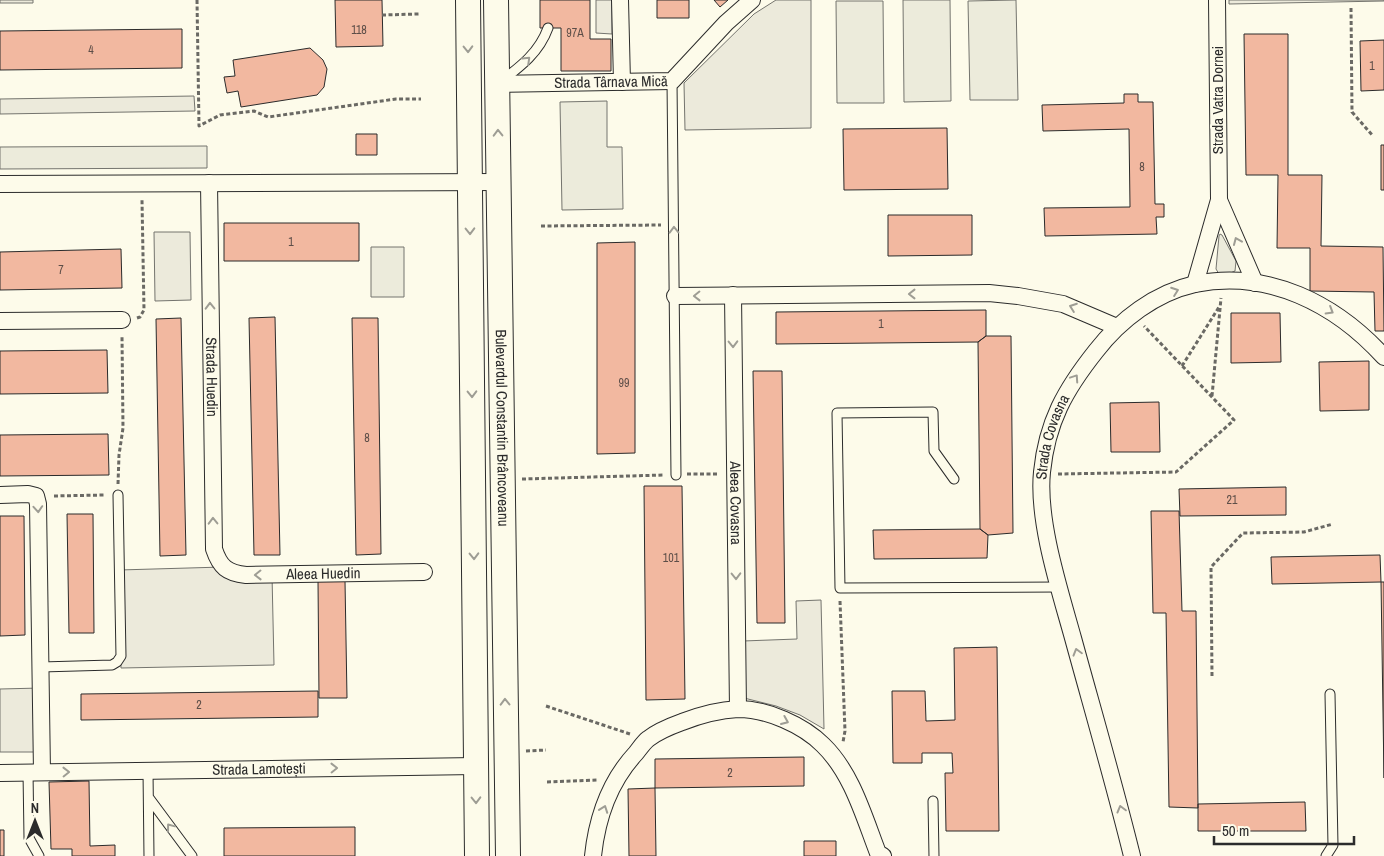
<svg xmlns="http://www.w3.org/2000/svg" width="1384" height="856" viewBox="0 0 1384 856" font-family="'Archivo Narrow',sans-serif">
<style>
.green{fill:#ecebdb;stroke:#74746e}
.parking{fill:#eceadb;stroke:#74746e}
.building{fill:#f2b8a0;stroke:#2b2b2b}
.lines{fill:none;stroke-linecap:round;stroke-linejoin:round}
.lane-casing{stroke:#2b2b2b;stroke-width:11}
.street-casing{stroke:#2b2b2b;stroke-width:18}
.secondary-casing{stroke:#2b2b2b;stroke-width:26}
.path{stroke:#6a6964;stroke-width:3;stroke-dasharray:4 2.5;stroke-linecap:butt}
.lane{stroke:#fdfbea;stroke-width:9}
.street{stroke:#fdfbea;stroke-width:16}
.secondary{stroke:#fdfbea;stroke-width:24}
.oneway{stroke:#9e9d94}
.labels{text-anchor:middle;stroke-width:4;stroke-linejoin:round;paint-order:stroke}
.number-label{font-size:12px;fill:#5d4e48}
.street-label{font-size:15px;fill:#2b2b2b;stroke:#fdfbea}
</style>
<rect width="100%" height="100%" fill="#fdfbea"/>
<path class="green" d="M903 0H950L951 101 904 102Z
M1016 0 1018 100H970L968 1Z
M836 1H883L884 103H837Z
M607 101V147H622L623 209 562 210 560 102Z
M207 146V168L0 169V147Z
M1220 234 1222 235 1236 261 1235 271 1228 274H1219L1216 269 1219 236Z
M371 247H404V297H371Z"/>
<path class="parking" d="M0 0H33V3H0Z
M596 0H612V34L596 33Z
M776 0H811V128L685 130 684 83 754 14Z
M1229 0H1384V1L1229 4Z
M194 96 195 111 0 114V99Z
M154 232H190L191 300 155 301Z
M223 567 272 575 274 665 121 668 119 570Z
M821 600 824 729 800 715 776 706 744 698 743 641 797 639 796 601Z
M41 688 42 752H0V689Z"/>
<path class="building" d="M335 0H382L383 46 336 47Z
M540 0H590V39H611V71H561V28H540Z
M657 0H689V18H657Z
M714 0H728L720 7Z
M182 29V68L0 70V31Z
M1244 34H1288V175H1322L1321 246 1383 247 1384 331H1375L1374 292 1310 291V248H1277L1278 175H1246Z
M1384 40V90L1361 91 1360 41Z
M310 48 323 60 327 69 324 87 317 95 241 107 238 91 227 93 224 77 235 76 233 60Z
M1124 94H1138V102H1153L1155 204H1164V217H1156L1157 234 1045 236 1044 208 1130 207 1129 129 1043 131 1042 105 1124 103Z
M947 128 948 189 844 190 843 129Z
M356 134H377V155H356Z
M1381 145H1384V190H1381Z
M888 215H972V255L888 256Z
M224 223H359V261H224Z
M635 242V453L597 454V243Z
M121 249 122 288 0 290V252Z
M986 310V336L978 342 776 344V312Z
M1231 313H1280L1281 362 1231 363Z
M275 317 280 555H254L249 318Z
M181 318 186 555 160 556 156 319Z
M352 318H378L381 554 356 555Z
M986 336H1011L1013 533 988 535 980 529 978 342Z
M107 350 108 393 0 394V351Z
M1369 361V410L1320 411 1319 362Z
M753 371H782L785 623H757Z
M1159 402 1160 452H1111L1110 403Z
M108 434 109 475 0 476V435Z
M644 486H682L685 699 646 700Z
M1286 487V515L1180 516 1179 489Z
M1151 511H1179L1182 611H1196L1198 808 1169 807 1166 613H1153Z
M67 514H93L94 633H69Z
M0 516H24L25 635 0 636Z
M980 529 988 535 987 558 874 559 873 530Z
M1380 555 1381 582 1272 584 1271 557Z
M318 581H345L347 698H319Z
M1381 582H1384V778Z
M997 647 999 831H946L945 773H953L952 753H922V763H893L892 691H925L926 721 955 720 954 648Z
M318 691V717L81 720V694Z
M804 757V786L655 788V759Z
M89 781 90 846 115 845V856H72V849H51L49 782Z
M655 788 656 856H629L628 789Z
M1305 802 1306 831H1198V804Z
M355 827V856H224V828Z
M0 830H4V856H0Z
M804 841H836V856H804Z"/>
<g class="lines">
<g class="lane-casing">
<path id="lane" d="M672 81 676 475
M499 83C520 67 539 53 548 28
M954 479 934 451 933 412 837 413 840 588 1059 587
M41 667 112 665 117 662 121 656 118 495
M148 771 149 856
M28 772 29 838 39 856
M149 798 192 856
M933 801 934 856
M1326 856 1333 845 1330 694"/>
</g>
<g class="street-casing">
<g id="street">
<path d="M620 0 622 82"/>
<path id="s1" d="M497 84 672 81 726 23 752 0"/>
<path id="s2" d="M209 183 214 549C220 567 227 573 246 575L424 572"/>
<path d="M0 184 498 182"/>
<path d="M1219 200 1255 283"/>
<path d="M1195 284 1219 200 1217 0"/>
<path id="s3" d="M733 295 738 709"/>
<path d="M675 296 989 293 1018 296 1063 304 1117 327"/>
<path d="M0 321 122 320"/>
<path d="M0 495 28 494 36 496 38 504 42 772"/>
<path id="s4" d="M0 773 476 766"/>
<path d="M593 856C597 818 610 781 636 753 640 748 644 742 648 739 658 731 671 726 682 722 700 715 719 710 738 709 767 709 803 725 823 745 852 773 864 817 878 853L883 856"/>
<path id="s5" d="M1132 856C1114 783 1093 711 1073 638 1060 591 1037 521 1042 472 1047 422 1065 390 1096 351 1120 320 1155 293 1195 284 1268 269 1336 304 1384 357"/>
</g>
</g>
<g class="secondary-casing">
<g id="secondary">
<path d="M468 0 477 856"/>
<path id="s6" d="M496 0 508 856"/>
</g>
</g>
<path class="path" d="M197 0 199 126 220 115 254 111 268 117 396 99H421
M1351 8 1352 112 1373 136
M382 15 419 14
M541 226 661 225
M137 318 140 317 144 310 142 200
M1182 366 1219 307
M1212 396 1221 298
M687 474H719
M1058 474 1176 472 1234 420 1144 326
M522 479 664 475
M118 484 119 455 123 428 122 336
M54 496 105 495
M840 601 845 731 843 742
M1212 676 1211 567 1243 533 1304 532 1333 524
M546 706 630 734
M526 751 546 750
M547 782 598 780"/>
<use href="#lane" class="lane"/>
<use href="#street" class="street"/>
<use href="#secondary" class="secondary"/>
</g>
<defs><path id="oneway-chevron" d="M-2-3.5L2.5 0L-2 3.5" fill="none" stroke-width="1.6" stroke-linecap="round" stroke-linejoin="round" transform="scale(1.25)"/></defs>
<g class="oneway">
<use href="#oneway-chevron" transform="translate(468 49) rotate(89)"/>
<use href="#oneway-chevron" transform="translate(527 60) rotate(-44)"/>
<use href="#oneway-chevron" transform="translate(498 133) rotate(-91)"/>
<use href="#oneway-chevron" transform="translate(674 230) rotate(-91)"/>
<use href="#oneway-chevron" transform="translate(470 231) rotate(89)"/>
<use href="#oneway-chevron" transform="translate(1237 241) rotate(-113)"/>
<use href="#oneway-chevron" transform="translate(1175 291) rotate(-20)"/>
<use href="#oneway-chevron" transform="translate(912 294) rotate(180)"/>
<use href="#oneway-chevron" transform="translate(697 296) rotate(179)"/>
<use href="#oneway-chevron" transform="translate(210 306) rotate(-91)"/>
<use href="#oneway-chevron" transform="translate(1073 307) rotate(-160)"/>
<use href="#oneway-chevron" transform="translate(1330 311) rotate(31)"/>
<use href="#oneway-chevron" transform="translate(733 344) rotate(89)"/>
<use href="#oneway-chevron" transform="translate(1075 378) rotate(-56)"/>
<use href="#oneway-chevron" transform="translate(472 394) rotate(89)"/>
<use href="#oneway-chevron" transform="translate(38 509) rotate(86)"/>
<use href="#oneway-chevron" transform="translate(213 521) rotate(-91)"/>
<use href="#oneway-chevron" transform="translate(474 556) rotate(89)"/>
<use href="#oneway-chevron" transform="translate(258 575) rotate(179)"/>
<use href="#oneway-chevron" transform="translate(736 576) rotate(89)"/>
<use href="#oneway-chevron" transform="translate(1077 652) rotate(-106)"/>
<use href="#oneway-chevron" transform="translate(505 702) rotate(-91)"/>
<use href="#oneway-chevron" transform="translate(785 721) rotate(23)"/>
<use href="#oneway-chevron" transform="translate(334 768) rotate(-1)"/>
<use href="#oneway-chevron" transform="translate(66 772) rotate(-1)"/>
<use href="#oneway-chevron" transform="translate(476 800) rotate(89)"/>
<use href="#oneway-chevron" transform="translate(604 809) rotate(-70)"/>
<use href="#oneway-chevron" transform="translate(1121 809) rotate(-105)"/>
<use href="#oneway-chevron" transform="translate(170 827) rotate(-127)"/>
</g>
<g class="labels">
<g class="number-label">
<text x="359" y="34">118</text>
<text x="575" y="37">97A</text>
<text x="91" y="54">4</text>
<text x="1372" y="70">1</text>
<text x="1142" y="171">8</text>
<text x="291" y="246">1</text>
<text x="61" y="274">7</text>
<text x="881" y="328">1</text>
<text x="624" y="387">99</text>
<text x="367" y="442">8</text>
<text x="1232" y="504">21</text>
<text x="671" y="562">101</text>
<text x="199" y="709">2</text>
<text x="730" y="777">2</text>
</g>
<g class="street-label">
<text dy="5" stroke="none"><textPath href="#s1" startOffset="114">Strada Târnava Mică</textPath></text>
<text transform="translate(1218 100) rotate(-90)" y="5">Strada Vatra Dornei</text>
<text dy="5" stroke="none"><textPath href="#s2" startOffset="194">Strada Huedin</textPath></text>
<text dy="5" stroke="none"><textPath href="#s6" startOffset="428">Bulevardul Constantin Brâncoveanu</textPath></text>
<text dy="5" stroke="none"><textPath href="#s5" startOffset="432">Strada Covasna</textPath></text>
<text dy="5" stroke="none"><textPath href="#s3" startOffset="208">Aleea Covasna</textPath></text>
<text dy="5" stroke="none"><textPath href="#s2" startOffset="488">Aleea Huedin</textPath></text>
<text dy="5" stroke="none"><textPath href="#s4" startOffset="259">Strada Lamotești</textPath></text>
</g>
</g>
<g transform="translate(35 821)" stroke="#fdfbea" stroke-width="4" paint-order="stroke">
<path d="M0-4L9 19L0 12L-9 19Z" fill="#2b2b2b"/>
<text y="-8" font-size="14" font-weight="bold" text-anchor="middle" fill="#2b2b2b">N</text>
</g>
<path d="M1214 836v8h140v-8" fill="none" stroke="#2b2b2b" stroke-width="2.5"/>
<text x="1222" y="836" font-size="15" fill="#2b2b2b" stroke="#fdfbea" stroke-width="4" paint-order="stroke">50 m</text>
</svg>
